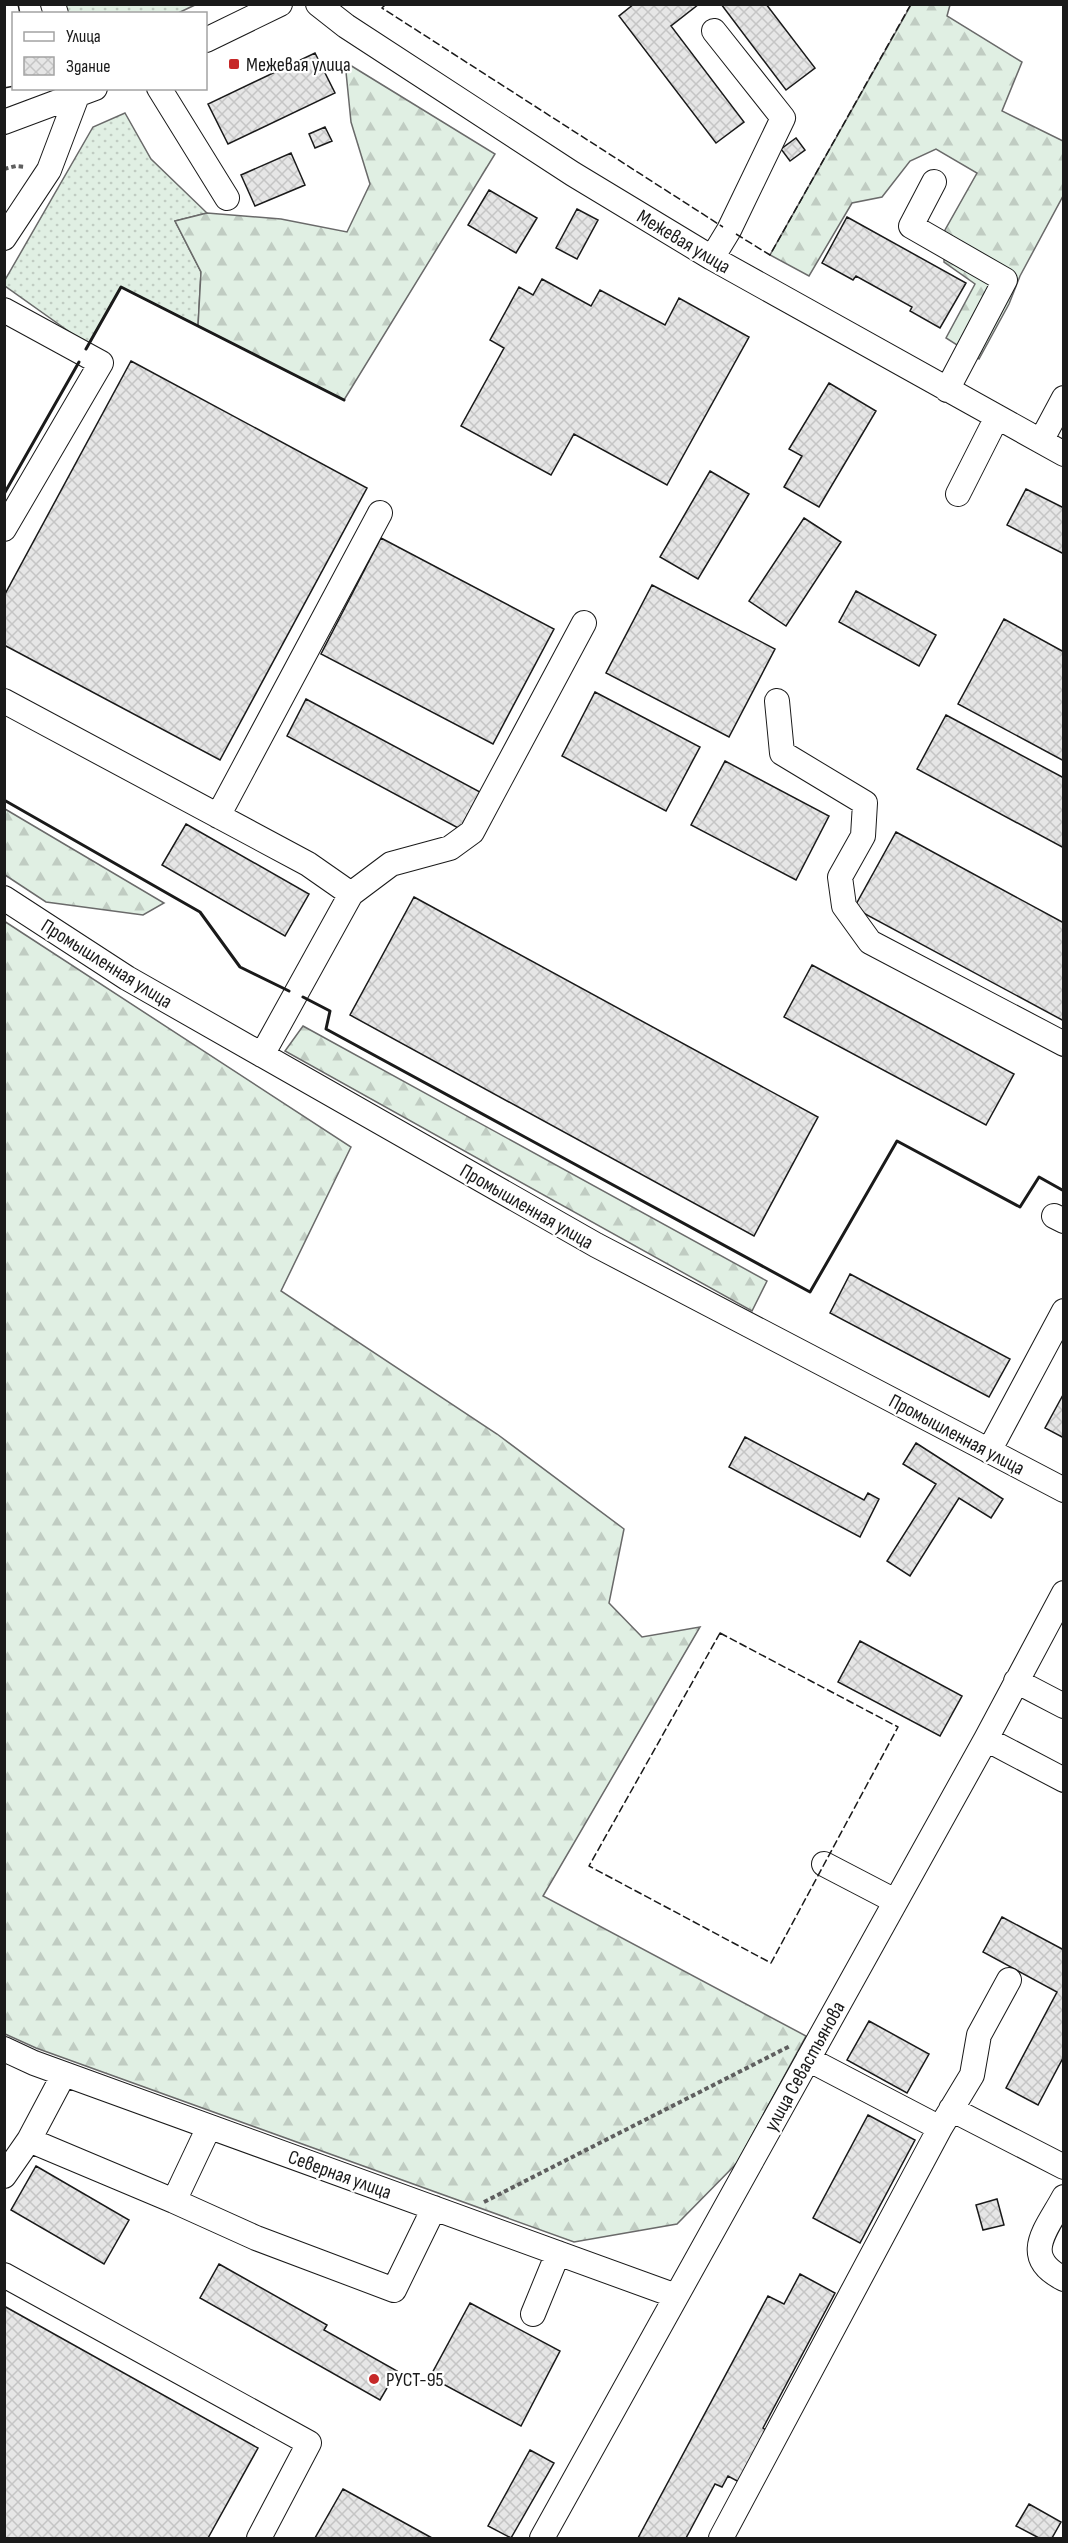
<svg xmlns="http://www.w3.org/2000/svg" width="1068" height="2543" viewBox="0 0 1068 2543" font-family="'Sofia Sans Condensed',sans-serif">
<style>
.grass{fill:url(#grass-dots);stroke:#6a6a6a;stroke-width:1.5}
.forest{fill:url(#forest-firs);stroke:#6a6a6a;stroke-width:1.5}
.building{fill:url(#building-cross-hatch);stroke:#1a1a1a;stroke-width:1.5}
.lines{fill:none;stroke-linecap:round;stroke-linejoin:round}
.minor-casing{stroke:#1a1a1a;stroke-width:26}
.path{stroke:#5f5f5f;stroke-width:4;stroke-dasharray:4.5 3;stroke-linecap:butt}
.minor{stroke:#fff;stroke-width:24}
.fence{stroke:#1a1a1a;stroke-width:1.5;stroke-dasharray:8 3;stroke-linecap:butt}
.wall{stroke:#1a1a1a;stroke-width:3}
.poi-dot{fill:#c62828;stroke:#fff;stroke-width:2}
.labels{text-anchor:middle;stroke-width:4.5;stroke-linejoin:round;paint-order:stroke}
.poi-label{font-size:20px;fill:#1a1a1a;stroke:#fff;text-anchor:start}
.street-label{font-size:20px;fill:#1a1a1a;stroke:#fff}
</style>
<defs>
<pattern id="grass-dots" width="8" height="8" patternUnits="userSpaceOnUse" patternTransform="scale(1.5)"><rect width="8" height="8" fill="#e0efe3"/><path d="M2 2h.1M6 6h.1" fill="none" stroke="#c0ccc2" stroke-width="1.8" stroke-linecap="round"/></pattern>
<pattern id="forest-firs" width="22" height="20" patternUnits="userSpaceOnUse" patternTransform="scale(1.5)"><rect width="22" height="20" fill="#e0efe3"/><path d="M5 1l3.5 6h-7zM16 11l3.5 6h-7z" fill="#c0ccc2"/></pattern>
<pattern id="building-cross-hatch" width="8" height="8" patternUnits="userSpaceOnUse" patternTransform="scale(1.5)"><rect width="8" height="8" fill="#e6e6e6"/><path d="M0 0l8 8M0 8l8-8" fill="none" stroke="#c5c5c5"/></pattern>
</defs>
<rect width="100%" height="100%" fill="#fff"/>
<path class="grass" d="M64 5H195L176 14 65 13Z
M125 113 151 159 207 213 175 221 201 272 198 326 121 287 88 345 5 286V280L93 127Z"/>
<path class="forest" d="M911 5H950L947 16 1022 62 1002 111 1063 141V196L1020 276 1009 304 979 359 946 338 975 284 944 262 945 230 977 173 936 149 910 161 882 197 852 203 809 276 770 255Z
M345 62 495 154 344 400 198 326 201 272 175 221 207 213 281 219 347 232 370 184 351 122Z
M5 809 164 903 143 915 46 902 5 875Z
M4 921 351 1147 281 1291 497 1434 624 1529 609 1603 642 1637 700 1627 543 1896 806 2036 737 2163 677 2224 574 2242 36 2048 5 2034Z
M303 1026 767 1281 752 1311 285 1051Z"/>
<path class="building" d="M634 4H699L671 26 744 122 716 143 619 16Z
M721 4H766L815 68 786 90Z
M315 53 335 93 228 144 208 104Z
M325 127 332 141 315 148 309 134Z
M796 138 805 150 790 161 781 149Z
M291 153 305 185 255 206 241 175Z
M489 190 537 218 516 253 468 225Z
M577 209 598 220 577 259 556 248Z
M847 217 966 283 940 328 910 311 912 307 856 276 853 280 822 263Z
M542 279 591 306 600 290 665 325 679 298 749 337 667 485 574 434 551 475 461 426 504 348 490 340 519 287 533 295Z
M131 361 367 488 220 760 4 645V596Z
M829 383 876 411 819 507 784 487 802 456 789 449Z
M710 471 749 494 698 579 660 557Z
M1026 489 1064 508V554L1007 525Z
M804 518 841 542 786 626 749 601Z
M381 538 554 629 493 744 321 654Z
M652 585 775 649 729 737 606 673Z
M856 591 936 635 919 666 839 622Z
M1004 619 1064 652V761L958 704Z
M595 692 700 747 666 811 562 756Z
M306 699 480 792 460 829 287 736Z
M946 715 1064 778V848L917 769Z
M725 761 829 816 796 880 691 825Z
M186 824 309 894 285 936 162 865Z
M896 832 1064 923V1021L854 908Z
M414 897 818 1117 754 1236 350 1015Z
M812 965 1014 1074 986 1125 784 1017Z
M850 1274 1010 1359 989 1397 830 1313Z
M1064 1393V1438L1045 1428Z
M745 1437 864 1500 868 1493 879 1499 860 1537 729 1467Z
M916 1443 1003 1499 991 1518 959 1498 910 1576 887 1561 936 1484 903 1464Z
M860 1641 962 1696 940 1736 838 1682Z
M1002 1917 1064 1950V2056L1038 2105 1006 2088 1057 1992 983 1952Z
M869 2021 929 2054 907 2093 847 2060Z
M868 2115 915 2140 860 2243 813 2218Z
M36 2166 129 2220 104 2264 11 2210Z
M997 2199 1004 2225 983 2230 976 2205Z
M219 2264 327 2325 324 2330 397 2371 380 2400 200 2298Z
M800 2274 835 2293 763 2428 767 2431 739 2482 728 2476 722 2487 715 2484 686 2538H638L768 2296 784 2304Z
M470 2303 560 2351 521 2426 430 2377Z
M4 2306 258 2448 208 2538H4Z
M530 2450 554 2463 511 2538 488 2526Z
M343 2489 432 2538H315Z
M1029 2504 1061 2522 1052 2538H1039L1016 2526Z"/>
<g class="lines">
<g class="minor-casing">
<path id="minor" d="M53 4 56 14
M318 4 346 26 573 174 712 258 1064 454
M206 40 280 4
M159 88 227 198
M4 122 95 88
M934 182 911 226 1005 280 947 390
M4 238 49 170 77 96 75 88
M712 258 729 230 783 118 714 31
M4 310 101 363 4 529
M1041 441 1064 398
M958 494 997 417
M4 701 308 864 351 894 262 1055
M777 701 782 753 865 803 863 836 840 877 844 906 870 942 1064 1044
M218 816 380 513
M351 894 391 864 450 848 472 832 584 623
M4 898 127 978 596 1245 1064 1490
M1054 1216 1064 1221
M989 1451 1064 1311
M1016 1681 1064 1706
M986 1739 1064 1780
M824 1864 895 1901
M4 2049 34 2063 676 2296
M808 2059 940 2128
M951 2109 1064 2167
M29 2140 174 2201 256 2238 394 2290 434 2208
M4 2176 29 2140 64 2074
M1064 2197C1047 2229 1019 2257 1064 2279
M174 2201 209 2127
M4 2275 309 2443 259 2538
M533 2314 558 2253
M542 2538 986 1739 1064 1593
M721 2538 940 2128 972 2075 979 2035 1009 1980"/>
</g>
<path class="path" d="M4 169 16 166 26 167
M484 2202 790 2046"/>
<use href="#minor" class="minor"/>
<path class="fence" d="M18 4 20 14
M386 4 382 8 723 227
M4 88 14 86
M736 234 770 255 911 4
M720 1633 898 1727 771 1963 589 1866Z"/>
<path class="wall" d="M86 349 121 287 344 400
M4 494 79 362
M4 800 200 912 240 967 289 991
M303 997 330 1011 326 1029 810 1292 897 1141 1020 1207 1039 1177 1064 1191"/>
</g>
<g class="poi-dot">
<rect x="228" y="58" width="12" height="12" rx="3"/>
<circle cx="374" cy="2379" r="6"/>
</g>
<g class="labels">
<g class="poi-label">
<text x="246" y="71">Межевая улица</text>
<text x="386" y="2386">РУСТ-95</text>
</g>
<g class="street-label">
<text transform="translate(684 241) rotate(31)" y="7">Межевая улица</text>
<text transform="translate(107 963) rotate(32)" y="7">Промышленная улица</text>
<text transform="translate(527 1206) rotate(30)" y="7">Промышленная улица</text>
<text transform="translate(957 1434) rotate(28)" y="7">Промышленная улица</text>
<text transform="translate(804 2066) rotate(-61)" y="7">улица Севастьянова</text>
<text transform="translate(340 2174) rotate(20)" y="7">Северная улица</text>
</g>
</g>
<rect width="1068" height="2543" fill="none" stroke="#1a1a1a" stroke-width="12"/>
<rect x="12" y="12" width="195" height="78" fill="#ffffff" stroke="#a3a3a3" stroke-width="1.5"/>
<rect x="24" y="32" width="30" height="9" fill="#ffffff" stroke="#a3a3a3" stroke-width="1.5"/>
<text x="66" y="42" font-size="18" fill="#1a1a1a">Улица</text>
<rect x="24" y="57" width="30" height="18" fill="url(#building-cross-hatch)" stroke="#a3a3a3" stroke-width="1.5"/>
<text x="66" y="72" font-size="18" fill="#1a1a1a">Здание</text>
</svg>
